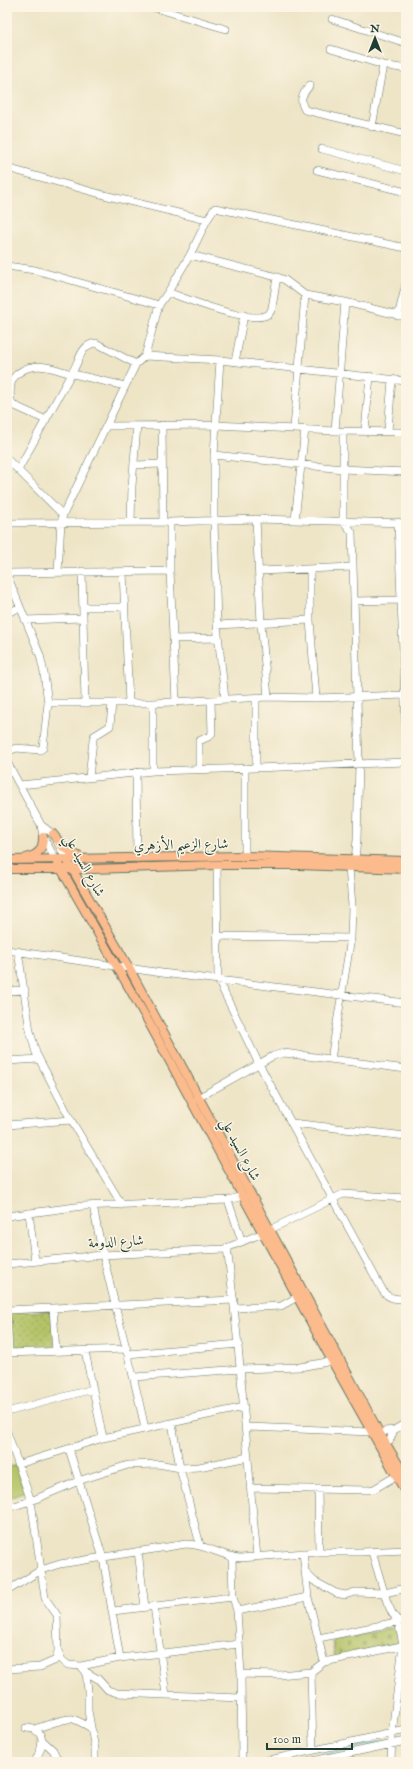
<svg xmlns="http://www.w3.org/2000/svg" width="413" height="1769" viewBox="0 0 413 1769" font-family="'IM FELL English',Amiri,serif">
<style>
.grass{fill:#b4c366;stroke:#6a804d}
.cemetery{fill:url(#cemetery-stones);stroke:#6a804d}
.garden{fill:url(#garden-dots);stroke:#6a804d}
.lines{fill:none;stroke-linecap:round;stroke-linejoin:round}
.stream{stroke:#59bcd8;stroke-width:1.5}
.minor-casing{stroke:#677867;stroke-width:8}
.major-casing{stroke:#677867;stroke-width:10}
.minor{stroke:#fff;stroke-width:7}
.major{stroke:#fbbb8c;stroke-width:8}
.labels{text-anchor:middle;stroke-width:3;stroke-linejoin:round;paint-order:stroke}
.street-label{font-size:14px;fill:#1f3d34;stroke:#fcf5e5}
</style>
<defs>
<pattern id="cemetery-stones" width="16" height="16" patternUnits="userSpaceOnUse"><rect width="16" height="16" fill="#b4c366"/><path d="M2 7V4a2 2 0 0 1 4 0v3zM10 15v-3a2 2 0 0 1 4 0v3z" fill="#92a055"/></pattern>
<pattern id="garden-dots" width="8" height="8" patternUnits="userSpaceOnUse"><rect width="8" height="8" fill="#b4c366"/><path d="M2 2h.1M6 6h.1" fill="none" stroke="#92a055" stroke-width="1.8" stroke-linecap="round"/></pattern>
</defs>
<rect width="100%" height="100%" fill="#fcf5e5"/>
<filter id="ink" filterUnits="userSpaceOnUse"><feTurbulence type="fractalNoise" baseFrequency=".025" numOctaves="2"/><feDisplacementMap in="SourceGraphic" scale="8" xChannelSelector="R" yChannelSelector="G"/><feConvolveMatrix kernelMatrix="1 2 1 2 8 2 1 2 1" color-interpolation-filters="sRGB"/></filter>
<filter id="wash" filterUnits="userSpaceOnUse"><feTurbulence type="fractalNoise" baseFrequency=".012" numOctaves="4" result="noise"/><feDisplacementMap in="SourceGraphic" scale="16" xChannelSelector="R" yChannelSelector="G"/><feGaussianBlur stdDeviation="0.9" result="paint"/><feColorMatrix in="noise" values="0 0 0 0 0 0 0 0 0 0 0 0 0 0 0 0 0 1.4 0 .05"/><feComposite in="paint" operator="in"/></filter>
<g filter="url(#wash)">
<rect width="100%" height="100%" fill="#eee5c7"/>
<path class="grass" d="M16 1465 25 1492 7 1499V1468Z"/>
<path class="cemetery" d="M397 1627 400 1643 335 1658 332 1641Z"/>
<path class="garden" d="M52 1311 55 1348 10 1350 8 1312Z"/>
<g class="lines">
<path class="stream" d="M395 1739 406 1736
M292 1762 389 1740"/>
</g>
</g>
<g filter="url(#ink)">
<g class="lines">
<g class="minor-casing">
<path id="minor" d="M152 7 226 29
M332 19 406 43
M331 49 383 65 406 69
M310 85C303 94 298 99 305 110L406 134
M372 127 383 65
M322 149 406 171
M7 168 104 195 207 220
M317 170 406 192
M190 255 277 277 285 280 305 295 345 302 406 317
M7 266 35 270 159 305
M168 292C186 299 250 324 267 315 270 314 271 311 272 308L277 277
M398 316 406 284
M145 356 220 360 406 381
M220 360 214 455V520L217 625 225 699
M235 362 244 315
M46 420 13 405C9 399 10 391 11 384 12 379 15 375 20 372 37 360 55 370 73 374 91 378 108 382 125 386
M162 425 163 522
M108 426 216 425 335 431 406 432
M294 428 305 295
M335 431 345 302
M365 431 370 376
M388 431 392 379
M214 455 342 469 406 472
M7 459 63 515
M135 465 161 464
M18 470 71 374C79 364 80 344 96 343L136 364
M256 519 261 623 268 697
M295 520 305 429
M131 522 132 486 137 426
M170 522V571L176 702
M398 522 406 728
M7 523 170 522 256 519 406 523
M310 569V620L316 698
M82 571 85 703
M259 571 353 567
M58 572 61 522 63 515 136 364 145 356 159 305 168 292 190 255 207 220 215 208 406 248
M123 572 129 703
M7 573 170 571
M7 575 40 655 44 673 48 703
M355 601 401 600
M83 607H124
M7 613 19 608
M25 620 83 618
M217 625 310 620
M173 639 218 638
M153 703V771
M7 752 16 748 40 750 43 748 48 703H153L268 697 316 698 406 695
M7 762 41 825 43 837 56 860
M256 768V698
M199 769V741L210 736 212 733 211 701
M136 772 137 858
M89 777 93 740 94 736 110 726 112 703
M20 785 153 771 256 768 406 762
M41 825 53 834 67 860
M245 856V768
M217 865 218 980 259 1064 383 1291C388 1299 397 1299 406 1299
M217 936 351 938
M7 950 162 973 406 1003
M18 951 30 1031 36 1053 71 1120 122 1205
M7 991 25 990
M331 1059 351 938 352 906 349 867 355 859 357 840 359 764 352 532 343 521V431
M7 1061 39 1059
M198 1098 273 1056 284 1053 406 1069
M292 1123 406 1136
M7 1125 71 1120
M228 1200 242 1242
M93 1205C106 1281 130 1354 145 1429
M29 1213 35 1261
M7 1216 83 1206 228 1200 243 1196
M227 1248C241 1350 246 1453 257 1556
M7 1264 102 1255 224 1249 263 1233 343 1194 406 1198
M53 1308 56 1352
M235 1308 281 1306 301 1295
M7 1310 234 1300
M7 1310 9 1353
M85 1351 103 1438
M7 1353 127 1349
M128 1354 239 1344
M135 1377 241 1369 300 1367 332 1361
M7 1412 93 1389
M172 1423 180 1468 200 1545
M246 1427 371 1432
M7 1432 31 1501 41 1570 60 1564 186 1544C206 1544 221 1556 240 1558L319 1552H361L406 1550
M377 1438 385 1431 394 1430 406 1423
M383 1445 390 1440 394 1430
M69 1449 103 1558 120 1658
M19 1464 103 1438 244 1407
M250 1488 368 1490 374 1489 396 1476
M318 1489 319 1552
M7 1508 31 1501 81 1480 128 1465 158 1464 180 1468 199 1467 248 1457
M138 1551 145 1607
M372 1552 387 1602 392 1613 398 1621 403 1645 392 1733 391 1762
M303 1553 308 1597 324 1662
M232 1557 233 1597 237 1611 241 1674 242 1762
M305 1572 314 1581 336 1593 345 1595 355 1592 385 1593 406 1588
M7 1591 41 1570 45 1598 57 1615 58 1651 62 1660 68 1665 81 1666 86 1672 88 1691V1711L95 1749V1762
M154 1606 166 1695 241 1698
M113 1611 233 1597
M237 1611 308 1597
M319 1638 406 1620
M81 1666 120 1658 239 1644
M7 1669 40 1667 56 1660 58 1651
M86 1672 98 1679 108 1690 117 1693 166 1695
M311 1672 313 1750
M241 1674 279 1675 311 1672 324 1662 406 1645
M26 1728 34 1729 40 1734 42 1740 53 1750 59 1762
M34 1729C42 1727 66 1717 73 1719 79 1721 86 1725 91 1728
M35 1762 41 1748 42 1740
M260 1762 406 1730
M308 1762 406 1741"/>
</g>
<g class="major-casing">
<path id="major" d="M53 834 63 847 83 859
M26 858C38 855 43 850 43 837
M7 860 245 856 406 861
M56 860 148 1021 332 1361 406 1493
M67 860 129 968 379 1432 406 1477
M7 869H92L217 865H298L406 869"/>
</g>
<use href="#minor" class="minor"/>
<use href="#major" class="major"/>
</g>
</g>
<g class="labels">
<g class="street-label">
<text transform="translate(181 844) rotate(-1)" y="5">شارع الزعيم الأزهري</text>
<text transform="translate(85 865) rotate(61)" y="5">شارع السيد علي</text>
<text transform="translate(241 1149) rotate(62)" y="5">شارع السيد علي</text>
<text transform="translate(116 1241) rotate(-3)" y="5">شارع الدومة</text>
</g>
</g>
<rect width="413" height="1769" fill="none" stroke="#fcf5e5" stroke-width="24"/>
<g transform="translate(375 38)" stroke="#fcf5e5" stroke-width="3" paint-order="stroke">
<path d="M0-3L7 15L0 10L-7 15Z" fill="#1f3d34"/>
<text y="-6" font-size="11" font-weight="bold" text-anchor="middle" fill="#1f3d34">N</text>
</g>
<path d="M267 1743v6h85v-6" fill="none" stroke="#1f3d34" stroke-width="2"/>
<text x="273" y="1743" font-size="12" fill="#1f3d34" stroke="#fcf5e5" stroke-width="3" paint-order="stroke">100 m</text>
</svg>
